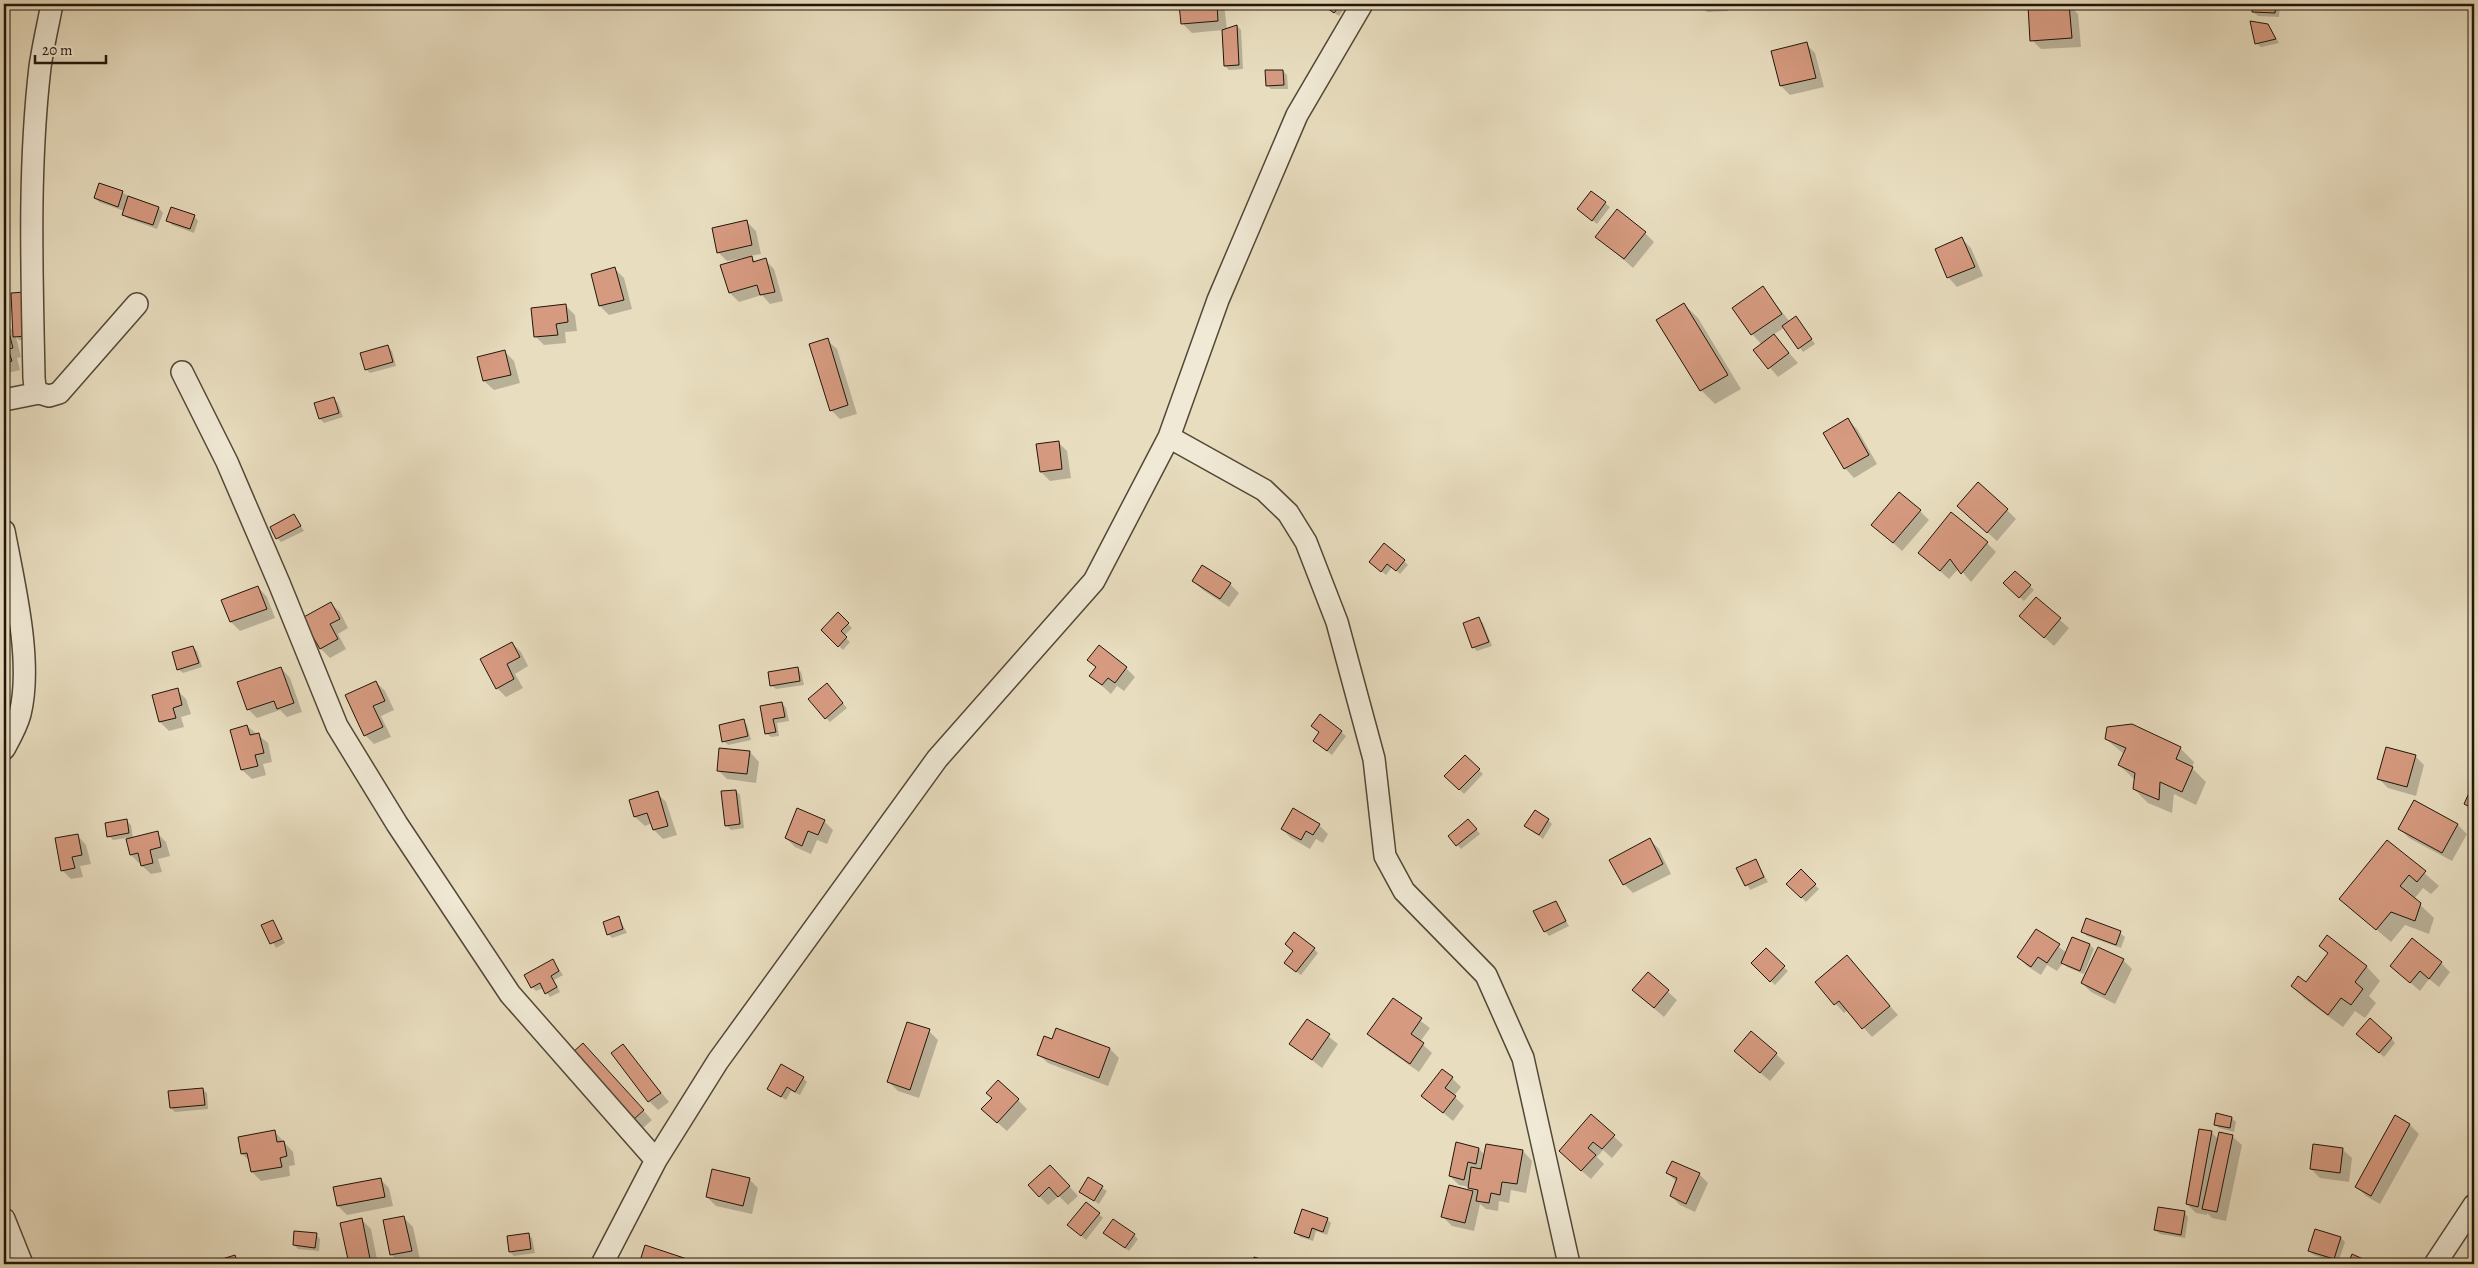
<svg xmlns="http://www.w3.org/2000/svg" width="2478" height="1268" viewBox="0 0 2478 1268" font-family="Alegreya,serif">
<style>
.shadow{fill:#0003}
.building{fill:#d69a80;stroke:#201609}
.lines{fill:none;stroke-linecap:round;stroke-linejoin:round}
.street-casing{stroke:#524836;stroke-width:24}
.street{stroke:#f0e9d5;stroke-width:21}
</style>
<rect width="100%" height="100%" fill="#e8ddbf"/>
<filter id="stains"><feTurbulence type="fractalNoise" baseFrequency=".004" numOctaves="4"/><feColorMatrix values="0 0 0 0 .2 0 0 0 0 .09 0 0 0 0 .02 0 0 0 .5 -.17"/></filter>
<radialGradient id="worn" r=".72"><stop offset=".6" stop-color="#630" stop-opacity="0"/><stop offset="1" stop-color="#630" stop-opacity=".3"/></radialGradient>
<path class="shadow" d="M1180 4H1224L1227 30 1237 26 1241 30 1243 69 1229 70 1225 66 1223 30 1192 33 1183 24Z
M1280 4H1293L1288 10Z
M1321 4H1347L1339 16Z
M1699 4H1728V11L1707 12Z
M2254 4H2280L2279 17 2258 16 2253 12Z
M2069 5 2078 14 2081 47 2041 49 2032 40Z
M2268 25 2279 43 2261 47 2256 43Z
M1806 44 1815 53 1824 87 1790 95 1781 86Z
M1283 71 1287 75 1288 89H1271L1267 85Z
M100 184 159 208 163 213 157 229 127 218 123 214 124 211 99 202 95 198Z
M1592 193 1610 207 1597 224 1583 213Z
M194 216 198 221 194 233 172 225 168 220Z
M747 222 756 231 761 254 750 256 756 262 765 260 774 269 783 301 770 304 762 295 739 302 730 293 744 258 727 261 718 252Z
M1645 233 1654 242 1633 268 1597 236Z
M1962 239 1971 248 1983 276 1957 287 1948 277Z
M615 269 624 278 632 309 609 315 600 306Z
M1763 288 1790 322H1800L1815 344 1803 352 1785 327 1773 335 1798 363 1778 377 1755 350 1762 345 1752 334Z
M1684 304 1698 318 1741 389 1715 404 1701 390 1657 320Z
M566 306 575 315 577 331 565 332 566 343 544 345 535 336Z
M5 322 14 332 31 340H19L16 337 21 357 17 358 20 370 4 374Z
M827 340 837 349 857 414 840 419 831 410Z
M388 347 392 351 396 366 370 373 366 369Z
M505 352 514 361 520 383 494 390 484 381 479 358Z
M334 399 338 403 343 417 324 423 320 419Z
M1848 420 1857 429 1877 464 1854 478 1845 468 1825 434Z
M1058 442 1067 451 1071 478 1050 481 1041 472Z
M2007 510 2016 519 1997 541 1968 515Z
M1920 511 1929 520 1902 551 1873 525Z
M294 515 304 531 281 542 277 538Z
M1987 543 1996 552 1971 582 1959 568 1949 579 1919 553Z
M1404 561 1408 565 1400 574 1392 567 1386 575 1375 566Z
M2015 572 2034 590 2024 601 2005 583Z
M1193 581 1230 584 1239 593 1229 607 1203 590Z
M258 587 267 597 275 618 240 631 231 622Z
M2036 599 2069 628 2054 646 2030 625Z
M330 603 340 612 348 628 338 634 346 649 330 658 321 649 304 618Z
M838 614 852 628 844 636 850 642 843 650 822 630Z
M1479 619 1483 623 1492 646 1477 651 1473 647Z
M512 643 521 652 528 666 515 674 523 688 506 697 497 688Z
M193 647 197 651 202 667 183 673 178 669Z
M1088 660 1126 668 1135 677 1124 691 1117 686 1111 694 1091 676 1097 668Z
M281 668 290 678 302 712 287 717 280 710 257 718 248 709Z
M797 668 801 672 804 685 776 689 771 685Z
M376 682 385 691 394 710 381 716 391 737 374 744 365 735Z
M831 689 847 708 830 722 826 718Z
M177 690 186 699 191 714 181 717 184 727 169 731 160 722Z
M782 703 786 708 789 721 777 723 779 736 771 737 766 733 761 707Z
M1320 716 1346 736 1332 755 1319 745Z
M743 721 747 725 751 740 728 745 724 741Z
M247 726 268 743 272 762 263 764 266 775 252 779 242 770 232 731Z
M2106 739 2180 748 2194 762 2192 768 2206 782 2196 805 2174 794 2172 813 2148 803 2134 789 2135 780 2119 765 2124 754Z
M750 752 759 762 756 783 727 779 718 770Z
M1465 756 1483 774 1464 794 1446 776Z
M2415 756 2424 765 2416 796 2388 788 2379 779Z
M2474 785V812L2466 804Z
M736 791 740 795 744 828 731 830 726 825Z
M657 793 666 802 677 835 663 839 654 830 652 823 645 826 635 817 630 801Z
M1548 820 1552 824 1543 839 1526 826Z
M127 821 131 825 133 838 157 833 166 842 170 856 158 859 162 872 151 874 140 864 131 855 127 838 113 840 109 836Z
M824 821 833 830 827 844 817 840 811 854 795 847 786 838Z
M1319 825 1328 834 1323 843 1316 839 1310 849 1291 838 1282 829Z
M1473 825 1480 834 1461 849 1450 836Z
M2458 825 2467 834 2452 861 2409 838 2400 829Z
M77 835 86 845 91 864 80 866 83 877 71 879 62 870Z
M1650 840 1659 849 1671 874 1633 893 1624 884Z
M2388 841 2439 886 2431 894 2423 888 2414 899 2434 918 2429 934 2405 925 2391 942 2341 899Z
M1755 860 1768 882 1750 890 1738 868Z
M1801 871 1819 889 1806 902 1788 884Z
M1555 902 1569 926 1549 936 1545 931Z
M619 918 627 933 612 938 608 934Z
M273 921 285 943 276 948 263 925Z
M2037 931 2067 953 2072 938 2090 945 2094 949 2084 974 2086 975 2123 960 2132 969 2115 1004 2091 992 2082 983 2086 975 2067 967 2063 963 2057 971 2047 965 2041 975 2027 966 2018 957Z
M2083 932 2120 933 2125 937 2121 948 2087 936Z
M2327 937 2367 967 2380 981 2369 996 2376 1003 2365 1018 2355 1011 2343 1027 2306 1000 2292 986 2306 984 2329 954Z
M1314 949 1318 953 1301 975 1290 967Z
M1766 950 1788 971 1775 985 1753 963Z
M553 961 563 975 554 980 560 992 550 997 543 988 536 991 532 987Z
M2441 963 2450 972 2439 987 2429 979 2420 991 2391 966Z
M1855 966 1898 1015 1872 1037 1848 1010 1844 1013 1816 982Z
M1648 974 1677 1000 1664 1017 1643 999Z
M1393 1000 1430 1028 1420 1042 1432 1053 1419 1072 1378 1043 1369 1034Z
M1308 1020 1338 1044 1322 1068 1291 1044Z
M929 1031 938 1040 919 1098 898 1091 889 1082Z
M2362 1038H2391L2395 1043 2384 1057Z
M1053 1041 1110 1049 1119 1058 1108 1086 1048 1063 1038 1054Z
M623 1045 669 1102 658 1110 649 1101Z
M592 1054 652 1120 643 1128 634 1119Z
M1776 1054 1785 1063 1770 1081 1745 1060Z
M803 1078 807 1082 800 1095 791 1091 786 1100 769 1089Z
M1452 1078 1461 1087 1454 1096 1464 1106 1453 1121 1423 1096Z
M202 1089 207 1093 208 1109 175 1112 171 1108Z
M1018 1100 1027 1109 1007 1131 992 1118Z
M1592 1116 1623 1145 1612 1158 1603 1150 1597 1157 1604 1164 1591 1179 1569 1160Z
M2395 1117 2410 1125 2419 1134 2380 1204 2366 1196 2357 1187Z
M2232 1118 2236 1122 2234 1132 2219 1128 2215 1124Z
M274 1131 293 1152 295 1165 289 1166 290 1176 261 1181 252 1172 250 1161 242 1154 239 1138Z
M2211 1132 2218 1139 2232 1136 2242 1145 2226 1221 2212 1218 2207 1213V1215L2196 1213 2187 1204Z
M1479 1149 1485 1155 1523 1151 1532 1161 1526 1193 1511 1190 1509 1203 1499 1201 1498 1211 1486 1209 1480 1204 1474 1231 1452 1226 1443 1217 1450 1187 1474 1192 1469 1187 1459 1185 1450 1176Z
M2342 1149 2352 1158 2349 1182 2320 1178 2311 1169Z
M1667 1173 1699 1174 1708 1183 1695 1212 1680 1205 1671 1196 1677 1182Z
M1059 1175 1078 1196 1068 1205 1059 1196 1048 1205 1039 1196Z
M380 1179 389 1188 393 1206 347 1215 338 1206Z
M749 1179 758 1188 752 1214 716 1206 707 1197Z
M1088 1179 1107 1191 1099 1204 1081 1192Z
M2184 1212 2188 1217 2185 1238 2160 1234 2155 1230Z
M1099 1214 1103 1218 1086 1240 1073 1229Z
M404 1218 413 1227 420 1260 400 1264 391 1254Z
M1327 1219 1331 1223 1327 1235 1316 1231 1313 1241 1300 1237 1296 1233Z
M362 1220 371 1229 378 1264H350L342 1224Z
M316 1234 320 1239 319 1251 298 1249 294 1245Z
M528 1234 532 1238 535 1253 514 1256 510 1252Z
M1134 1235 1138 1239 1129 1251 1109 1237Z
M2341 1238 2345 1242 2338 1263 2314 1255 2309 1251Z
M646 1246 698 1264H640Z
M234 1256 240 1264H209Z"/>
<path class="building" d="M1179 4H1217L1218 21 1181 24Z
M1321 4H1341L1334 13Z
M2069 4 2072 38 2030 41 2028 6Z
M2252 4H2276L2275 13 2252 12Z
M2250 21 2268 24 2276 39 2255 44Z
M1237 25 1239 65 1224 66 1222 30Z
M1807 42 1816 78 1780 86 1771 51Z
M1265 70H1283L1284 85 1266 86Z
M99 183 123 191 118 207 94 198Z
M1591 191 1606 202 1592 221 1577 209Z
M128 196 159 207 153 225 122 215Z
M171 207 195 215 190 229 166 221Z
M1617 209 1646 232 1624 259 1595 237Z
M747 220 752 245 717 253 712 228Z
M1962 237 1975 267 1947 278 1935 249Z
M752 256 753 262 766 258 775 292 760 295 757 285 729 293 720 265Z
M615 267 624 300 599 306 591 274Z
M1763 286 1782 314 1751 335 1732 308Z
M25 292 28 336 13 337 11 293Z
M1684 303 1728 375 1700 391 1656 320Z
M566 304 568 322 556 324 558 335 534 337 531 308Z
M1796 316 1812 339 1798 349 1782 326Z
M4 321H6L13 348 8 349 12 361 4 363Z
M1774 334 1789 353 1768 369 1753 350Z
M828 338 848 405 830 411 809 344Z
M388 345 393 362 365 370 360 353Z
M505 350 511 375 483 381 477 357Z
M334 397 339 413 319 419 314 403Z
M1848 418 1869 455 1844 469 1823 433Z
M1059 441 1062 469 1040 472 1036 444Z
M1978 482 2008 509 1987 533 1957 506Z
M1899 492 1921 510 1893 543 1871 525Z
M1951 512 1988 542 1961 574 1950 559 1940 571 1918 553Z
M294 514 301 526 276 539 270 527Z
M1384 543 1405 560 1396 571 1387 564 1381 572 1369 562Z
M1202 565 1231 583 1220 599 1192 581Z
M2015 571 2031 585 2019 598 2003 583Z
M258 586 267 609 230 622 221 600Z
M2036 597 2061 618 2044 638 2019 616Z
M331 602 340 619 330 624 338 639 320 649 302 618Z
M838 612 849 623 841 631 847 637 838 647 821 630Z
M1479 617 1489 642 1472 648 1463 623Z
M512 642 520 657 507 664 514 679 496 689 480 659Z
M1099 645 1127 667 1115 683 1108 678 1102 685 1089 676 1096 667 1087 660Z
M193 646 199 663 177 670 172 652Z
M281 667 294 703 277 709 274 701 247 710 237 682Z
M798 667 800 681 770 686 768 672Z
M376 681 385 701 373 706 383 727 364 736 345 695Z
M827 683 843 703 825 719 808 699Z
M178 688 182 705 173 708 176 718 159 722 152 695Z
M782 702 785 717 773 719 776 732 765 734 760 706Z
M1320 714 1342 731 1327 751 1313 741 1319 732 1311 726Z
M744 719 748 736 722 742 719 725Z
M2132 724 2181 747 2176 759 2193 767 2182 792 2160 782 2159 800 2133 789 2135 773 2118 765 2126 748 2105 739 2107 727Z
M247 725 250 735 259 733 264 753 255 755 258 766 241 770 230 730Z
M2386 747 2416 755 2407 787 2377 779Z
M719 748 750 751 747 774 717 771Z
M1465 755 1480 769 1459 790 1444 776Z
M2474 782V809L2464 804Z
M736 790 740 824 725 826 721 791Z
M658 791 668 826 653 830 647 813 634 817 629 800Z
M2414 800 2458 824 2442 853 2398 829Z
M797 808 825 820 818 835 808 831 802 846 785 838Z
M1293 808 1320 824 1313 835 1306 831 1301 840 1281 829Z
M1535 810 1549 819 1539 835 1524 826Z
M127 819 129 833 107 837 105 823Z
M1468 819 1477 829 1456 846 1448 836Z
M158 831 161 847 150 850 153 863 141 866 138 853 130 855 126 839Z
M78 834 82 855 72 857 75 868 61 871 55 838Z
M1650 838 1663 864 1623 885 1609 860Z
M2387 840 2426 871 2417 882 2409 875 2400 886 2421 903 2415 921 2391 912 2376 930 2339 899Z
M1756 859 1764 877 1745 886 1736 868Z
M1801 869 1816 884 1801 898 1786 884Z
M1556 901 1566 921 1544 932 1533 911Z
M619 916 623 929 607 935 603 922Z
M2086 918 2121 931 2116 945 2081 932Z
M273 920 282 939 270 944 261 925Z
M2036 929 2060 944 2047 963 2038 957 2031 967 2017 957Z
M1294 932 1315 948 1296 972 1284 963 1293 951 1285 944Z
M2327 935 2367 966 2355 982 2363 989 2351 1005 2341 998 2328 1015 2291 986 2298 976 2306 982 2328 953 2319 946Z
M2072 937 2090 944 2080 971 2061 963Z
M2412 938 2442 962 2429 979 2420 971 2410 983 2390 966Z
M2098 947 2124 959 2105 995 2081 983Z
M1766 948 1785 966 1770 982 1751 963Z
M1847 955 1890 1006 1862 1029 1839 1001 1834 1005 1815 982Z
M553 959 559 971 551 976 557 987 545 994 540 983 531 988 524 975Z
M1648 972 1669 990 1654 1008 1632 990Z
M1393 998 1422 1018 1411 1034 1424 1043 1410 1064 1367 1034Z
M2370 1018 2392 1038 2379 1053 2356 1034Z
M1307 1019 1330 1034 1312 1060 1289 1044Z
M907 1022 930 1029 910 1090 887 1082Z
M1056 1028 1110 1048 1099 1078 1037 1055 1044 1036 1052 1039Z
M1751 1031 1777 1053 1760 1073 1734 1051Z
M583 1043 644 1110 633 1120 572 1053Z
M623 1044 661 1093 648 1102 611 1053Z
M781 1064 804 1077 795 1092 787 1087 781 1097 767 1089Z
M1442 1069 1453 1077 1445 1088 1456 1096 1443 1113 1421 1096Z
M998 1080 1019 1099 997 1123 981 1109 992 1098 986 1093Z
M203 1088 205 1105 170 1108 168 1091Z
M2216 1113 2232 1117 2230 1128 2214 1125Z
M1591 1114 1615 1135 1602 1149 1593 1142 1588 1148 1596 1155 1581 1171 1559 1151Z
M2395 1115 2410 1124 2371 1196 2355 1187Z
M2199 1129 2212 1131 2198 1207 2186 1204Z
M275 1130 277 1142 284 1141 287 1156 280 1158 282 1167 251 1172 247 1153 241 1154 238 1137Z
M2219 1132 2233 1135 2217 1212 2202 1209Z
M1456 1142 1479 1148 1476 1164 1468 1162 1464 1180 1449 1176Z
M1486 1144 1523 1150 1517 1184 1502 1182 1500 1195 1491 1193 1489 1203 1476 1201 1478 1190 1468 1188 1471 1167 1481 1169Z
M2313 1144 2343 1148 2340 1173 2310 1169Z
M1672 1161 1700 1173 1686 1204 1670 1196 1677 1178 1666 1173Z
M1050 1165 1070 1186 1058 1197 1049 1187 1039 1197 1028 1185Z
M712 1169 750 1178 743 1206 706 1197Z
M1088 1177 1103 1186 1094 1201 1079 1192Z
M381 1178 385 1197 337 1206 333 1187Z
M1449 1185 1473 1191 1465 1223 1441 1217Z
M1086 1202 1100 1213 1081 1236 1067 1225Z
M2158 1207 2185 1211 2181 1235 2154 1230Z
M1302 1209 1328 1218 1323 1232 1312 1228 1309 1238 1294 1233Z
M404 1216 412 1251 390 1255 383 1220Z
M362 1218 371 1264H349L340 1223Z
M1113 1219 1135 1234 1125 1248 1103 1233Z
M2315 1229 2341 1237 2334 1259 2308 1251Z
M294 1231 317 1233 315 1248 293 1245Z
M529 1233 531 1249 509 1252 507 1236Z
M645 1245 702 1264H639Z
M2352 1254 2374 1264H2348Z
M235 1255 238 1264H206Z
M1254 1257 1277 1264H1252Z
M312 1260V1264H281V1263Z"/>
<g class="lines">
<g class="street-casing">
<path id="street" d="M52 4C48 25 43 46 40 67 28 170 32 275 34 378L35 387 39 393 49 396 59 393 137 304
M182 372 227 462 279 583 337 726 397 824 510 994 656 1160
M4 400 39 393
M1169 437 1264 490 1288 513 1306 542 1337 622 1374 759 1385 856 1404 891 1486 975 1523 1058 1569 1264
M4 531C14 584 33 662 20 714 17 726 10 738 4 749
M4 1219 22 1264
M602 1264 656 1160 718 1061 937 759 1094 581 1169 437 1218 300 1297 115 1362 4
M2435 1264 2474 1205"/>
</g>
<use href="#street" class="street"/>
</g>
<rect width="2478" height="1268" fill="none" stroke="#e8ddbf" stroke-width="20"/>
<rect x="5" y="5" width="2468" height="1258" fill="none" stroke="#201609" stroke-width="2.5"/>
<rect x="10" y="10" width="2458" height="1248" fill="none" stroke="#201609"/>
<path d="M35 55v8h71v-8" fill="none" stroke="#201609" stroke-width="2.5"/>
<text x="42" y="55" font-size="15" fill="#201609" stroke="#f0e9d5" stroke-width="4" paint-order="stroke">20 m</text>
<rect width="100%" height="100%" filter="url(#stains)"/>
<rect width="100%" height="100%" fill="url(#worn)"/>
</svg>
